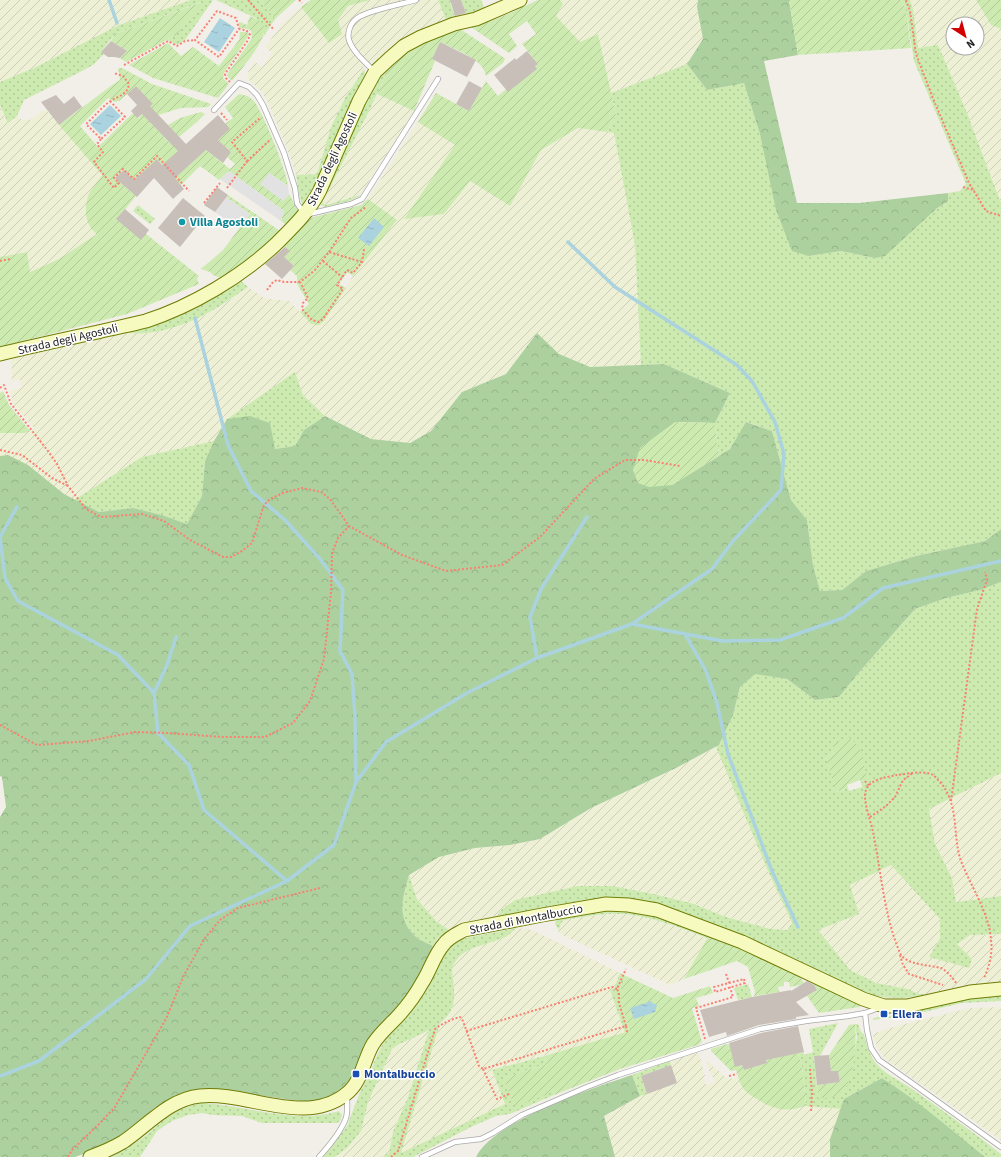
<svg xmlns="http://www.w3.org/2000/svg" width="1001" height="1157" viewBox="0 0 1001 1157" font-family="'Source Sans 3',sans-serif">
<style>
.farmland{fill:url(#farmland-furrows);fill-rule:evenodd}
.grass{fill:url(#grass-dots);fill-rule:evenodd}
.forest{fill:url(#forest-crowns)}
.garden{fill:url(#garden-furrows);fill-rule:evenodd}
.parking{fill:#e2e2e2}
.water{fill:url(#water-ripples)}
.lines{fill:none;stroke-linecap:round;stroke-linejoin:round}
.stream{stroke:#aad3df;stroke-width:3.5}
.building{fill:#c7bfb8}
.lane-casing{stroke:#a9a9a9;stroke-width:6}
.secondary-casing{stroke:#707d05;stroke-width:15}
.path{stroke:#fa8072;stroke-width:2;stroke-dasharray:2 2;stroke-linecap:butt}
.lane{stroke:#fff;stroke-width:4.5}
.secondary{stroke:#f7fabf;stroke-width:13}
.culture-dot{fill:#0f9aa8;stroke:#fff;stroke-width:1.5}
.transit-dot{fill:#1a4fb4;stroke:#fff;stroke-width:1.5}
.labels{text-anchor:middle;stroke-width:3;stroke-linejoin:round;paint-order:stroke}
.street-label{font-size:12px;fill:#222;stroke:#fff}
.culture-label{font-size:12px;font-weight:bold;fill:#0d838f;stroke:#fff;text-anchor:start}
.transit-label{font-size:12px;font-weight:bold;fill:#164399;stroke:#fff;text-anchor:start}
</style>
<defs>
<pattern id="farmland-furrows" width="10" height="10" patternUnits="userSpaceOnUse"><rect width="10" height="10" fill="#eef0d5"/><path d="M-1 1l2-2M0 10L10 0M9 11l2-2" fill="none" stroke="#ccceb7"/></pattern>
<pattern id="grass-dots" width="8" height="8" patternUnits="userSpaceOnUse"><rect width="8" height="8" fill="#cdebb0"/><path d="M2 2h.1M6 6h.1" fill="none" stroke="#b0c997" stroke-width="1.8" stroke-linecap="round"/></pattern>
<pattern id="forest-crowns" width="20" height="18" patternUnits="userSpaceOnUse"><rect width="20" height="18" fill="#add19e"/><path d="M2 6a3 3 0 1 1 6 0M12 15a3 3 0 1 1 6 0" fill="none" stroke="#95b388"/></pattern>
<pattern id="garden-furrows" width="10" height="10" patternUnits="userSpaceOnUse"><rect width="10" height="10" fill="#cdebb0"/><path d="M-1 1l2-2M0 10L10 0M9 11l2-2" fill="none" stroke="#b0c997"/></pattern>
<pattern id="water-ripples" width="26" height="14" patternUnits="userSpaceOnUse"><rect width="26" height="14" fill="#aad3df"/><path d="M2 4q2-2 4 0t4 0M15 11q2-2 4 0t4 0" fill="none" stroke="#92b5bf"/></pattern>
</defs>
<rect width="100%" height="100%" fill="#f2efe9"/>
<path class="farmland" d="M0 0H191L119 25 34 68 0 82Z
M371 0H438L447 22 374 63 369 62 363 65 364 69 345 98 331 127 317 174 296 175 288 151 269 105 263 93 248 79V72L255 62 262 67 272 53 265 47 283 23 301 7 329 43 338 20 348 6Z
M560 0H698L697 7 703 39 687 64 611 93 598 34 580 42 556 16 563 4Z
M910 0H976L991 25 1001 29V201H1000L967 113 938 46 918 48 913 9ZM953 24H977V48H953Z
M377 94 414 111 360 195 326 205 323 204 322 203Z
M0 105 8 123 17 116 22 120H30L46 109 102 175 89 195 98 233 59 259 30 272 27 252 0 257Z
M418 122 455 145 404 219 444 213 470 181 510 206 541 150 579 128 614 133 635 245 641 365 590 367 559 354 537 333 506 374 462 392 431 431 410 443 371 439 325 416 303 395 295 372 227 419 214 441 142 457 74 500 64 494 8 455 0 456V433H25L34 428 13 404 10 391 22 387 20 380 11 381 12 376 11 357 115 334 199 318 220 307 248 287 264 298 289 301 311 324 324 321 353 276 397 220 368 199Z
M716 747 768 871 792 923 787 930 770 929 726 917 694 904 501 909 497 916 466 923 449 930 436 921 417 899 409 875 438 857 475 848 510 845 540 839 591 808 678 767Z
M1001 773V896L956 902 952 878 935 844 929 808Z
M891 865 940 919V938L929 957 972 959 957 945 960 941 970 935 1001 934V983L966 985 927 994H919L908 989 876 983 850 970 818 930 859 914 850 885Z
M607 914 637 915 656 919 707 938 684 979 670 985 558 933 561 923 564 920Z
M516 928 532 930 620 973 614 989 610 990 625 1033 492 1070 505 1104 401 1153 440 1023 448 1017 452 1009 454 999 451 969 455 961 464 953 485 943 506 936Z
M1001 1007V1140L885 1059 877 1047 873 1035 875 1033 900 1025 970 1008Z
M429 1030 408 1097 393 1132 389 1153 382 1157H335L348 1147 361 1131 368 1102 392 1049 399 1044 411 1039Z
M696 1053 699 1054 705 1076 703 1077 706 1085 714 1082 712 1074 710 1075 707 1061 728 1079 738 1077 741 1087 750 1095 798 1109 806 1106 841 1109 830 1139V1157H615L604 1116 640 1096 677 1083 669 1061Z"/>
<path class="grass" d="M191 0H213L185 40 177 45 167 40 176 35 201 2 115 34 101 52 104 54 93 65 82 71 24 100 17 116 8 123 0 105V82L34 68 119 25Z
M216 0H260L275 19 262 39 264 34 256 18Z
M438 0H455L450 2 455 17V20L447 22Z
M461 0H481L485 9 468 15 466 13Z
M901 0H910L913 9 918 48 938 45 967 113 1000 201H1001V529L985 541 916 556 866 571 842 590 820 591 813 565 807 520 791 500 772 431 747 422 730 449 719 456 715 423 730 393 664 364 641 365 635 245 614 133 607 132 616 115 611 93 687 64 707 90 744 83 760 134 809 256 841 251 875 258 936 209 948 201V193L960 191 966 184 914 61 906 11Z
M364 69 366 77 316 189 303 205C298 198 298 184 296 175L317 174 331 127 345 98Z
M384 72 385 77 367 115 322 203 326 205 360 195V196L349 201 325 207 319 204V201C328 183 338 165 346 146 355 127 369 86 384 72Z
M138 205 155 219 150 224 133 211Z
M240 280 248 287C238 293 230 300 220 306 195 322 154 338 124 332 149 324 174 318 198 306 212 299 226 290 240 280Z
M295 372 303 395 325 416 304 430 295 446 275 449 227 419Z
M214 441 205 461 202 496 187 524 162 515 133 508 99 512 74 500 142 457Z
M1001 582V773L929 809 935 844 952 878 956 902 1001 896V934L970 935 957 944 972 959 969 968 929 957 940 938V919L891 865 850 885 859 914 818 930 850 970 876 983 908 989 919 994H927C907 999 891 999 872 995L750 939 670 908 651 903 592 900 497 916 501 910 515 900 578 886H612L653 894 694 904 726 917 770 929 787 930 792 923 768 871 716 747 719 745 733 715 740 687 755 673 787 679 815 700 839 697 861 670 915 609 946 598 980 590ZM835 752 866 776 867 780 861 782 862 787 849 791 848 788 837 792 826 758Z
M409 875 417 899 436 921 449 930 438 938 433 946C427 943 418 940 414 935 396 917 403 897 409 875Z
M606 910H622L650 914 709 935 707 938C675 926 642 912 607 914 592 915 578 918 564 920L561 923 559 930 555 924 556 920 560 918Z
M516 928C513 931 510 934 507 936 492 944 465 946 455 962 451 967 452 973 453 979 455 998 456 1011 440 1023L401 1153 505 1104 492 1070 544 1056 546 1064 503 1078 553 1092 554 1095 510 1114 496 1116 473 1126 413 1157H382L389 1153 393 1132 408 1097 429 1030 411 1039 399 1044 392 1049 368 1102 361 1131 348 1147 335 1157H323L347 1126 360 1092 370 1074 374 1062 386 1037 417 1004 429 985 441 958 449 947 465 938Z
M620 973 626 976 621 988V1004L630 1031 625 1033 610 990 614 989Z
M748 984 752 997 738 1000 734 988Z
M1001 995V1001L962 1003 907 1016 871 1020 877 1017 906 1014 921 1010 953 1000Z
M838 1023 820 1056 814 1057 818 1098 835 1097 852 1069 857 1037 855 1024H858L861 1032 864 1034C866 1044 869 1053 875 1062 884 1074 900 1080 912 1089 942 1110 972 1131 1001 1154V1157H985L952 1130 894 1086 882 1078 844 1099 841 1109 806 1106 803 1073 799 1053 804 1052V1055L813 1052 809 1029Z
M669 1061 671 1065 641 1076 647 1094 640 1096 632 1075Z
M202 1103C245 1105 296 1125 339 1111L342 1115 340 1121 337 1123H262L242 1116 213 1115 202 1113 188 1115 172 1121 157 1131 140 1157H111C122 1152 131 1146 141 1139 148 1134 155 1127 162 1121 173 1112 188 1105 202 1103Z"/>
<path class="forest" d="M698 0H789L798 55 764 61 797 203H859L948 193V201L936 209 885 256 875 258 841 251 809 256 792 251 776 210 760 134 744 83 707 90 687 64 703 39 697 7Z
M537 333 559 354 590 367 664 364 730 393 715 423 675 422 672 485 730 449 746 422 772 431 791 500 807 520 813 565 820 591 842 590 866 571 916 556 985 541 1001 529V582L980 590 946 598 915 609 861 670 839 697 815 700 787 679 755 674 740 687 733 715 719 745 678 767 591 808 540 839 510 845 475 848 439 857 409 875C403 897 396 917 414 935 418 940 427 943 433 946L413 989 355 1074 343 1087 327 1098 311 1102 292 1100 216 1089 197 1090 176 1095 154 1108 117 1139 100 1148 75 1157H0V817L6 807 2 777 0 776V456L8 455 28 465 64 494 99 512 133 508 162 515 187 524 202 496 205 461 214 441 227 419 250 416 270 423 275 449 295 446 304 430 325 416 371 439 410 443 431 431 462 392 506 374Z
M632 1075 640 1096 604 1116 615 1157H476C495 1120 593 1088 632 1075Z
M882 1078C918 1101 952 1130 985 1157H830V1139L844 1099Z"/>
<path class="garden" d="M260 0H296L275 19Z
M311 0H371L348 6 338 20 342 34 329 43 301 7Z
M538 0H560L563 4 556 16 580 42 598 34 616 115 607 132 578 128 541 150 510 206 470 181 444 214 404 219 455 145 418 122 436 93 469 111 486 81 498 96C510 85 525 79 537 69L535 66 538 64 522 44 536 34 527 21 509 34 517 46 509 53 471 27C494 22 516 10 538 0Z
M789 0H901L906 11 911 48 798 55Z
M976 0H1001V29L991 25Z
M202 2 176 35 126 62 120 58 127 51 111 41 115 34Z
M250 16C256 19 263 21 264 28 266 42 240 70 232 81L227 76 228 73 252 38 251 31 248 29 240 28 238 24 240 22 247 25Z
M454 29H460L503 57 505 59 503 63 486 76C484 59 454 49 440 42L432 59 435 61 414 111 377 94 385 77 384 72C405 50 427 40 454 29Z
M240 32H247L249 35 224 73 223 78 229 84 218 98 153 78 129 65 168 43 181 56 193 47 219 66 239 40Z
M118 68H122L152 84 211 104 208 107 181 108 158 115 151 123 171 144 175 140 187 167 206 150 230 169 235 164 227 157 231 152 218 140 225 124 233 118 225 107 239 94C244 95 249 96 253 100 262 109 288 174 288 186L269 173 283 201 289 194 299 212 288 226 281 221 284 211 229 171 219 180 200 166 181 185 157 159 134 180 123 170 115 178 136 196 117 219 146 234 199 276 197 279 199 284 127 314 0 347V257L27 252 30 272 59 259 97 234C85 226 84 210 88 196 91 189 98 181 102 175L59 125 112 85 120 80ZM136 86 152 104 138 118 133 113 98 147 80 126 108 98 115 102 119 101Z
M201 112 205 114 198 121 179 137 168 125 180 118Z
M228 195 280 231 281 234 252 260 220 278 213 275 210 272 201 269 223 250 250 214 226 197Z
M368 199 397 220 353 276 347 272 339 284 346 288 324 321 319 325 311 324 300 312 309 304 297 284V276L290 270 294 266 284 257 289 251 282 244 310 218 361 205Z
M3 391 9 405 30 431 25 433H0V393Z
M675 422 715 423 719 456 672 485 649 487 638 483 633 470 640 448Z
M850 738 859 746 868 780 861 782 860 780 847 785 848 788 836 792 826 758 835 752 833 744Z
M709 935 743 947 798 974 804 983 800 985 790 987 789 982H784V986L778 987 779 992 754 996 755 992 748 967 737 961 684 979Z
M626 976 673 998 710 986 713 993 696 998 699 1006 692 1008 702 1042 698 1045 620 1069 554 1095 553 1092 515 1107 503 1078 546 1064 544 1056 630 1031 621 1004V988Z
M812 981 859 1005 860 1007 819 1013 807 996 817 990Z
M855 1024C857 1041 855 1089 836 1097 831 1099 823 1098 818 1098L817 1085 840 1082 838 1071H831L829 1055 849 1025Z
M727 1044 730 1045 742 1065 744 1070 767 1063 766 1058 799 1053 803 1073 806 1106C785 1113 772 1109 755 1098 750 1095 743 1090 741 1085 739 1081 738 1075 736 1070L731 1071 711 1051V1049Z"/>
<path class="parking" d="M229 171 284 211 281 221 220 179Z
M269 173 288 186 289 194 283 201 260 184Z
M226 197 250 214 239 229 215 212Z"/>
<path class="water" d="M220 18 235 28 219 52 204 42Z
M110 105 121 116 101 135 90 124Z
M374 218 384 227 369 246 358 238Z
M652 1001V1003L657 1005 655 1012 634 1019 630 1008Z"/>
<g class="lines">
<path class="stream" d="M109 0 117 23
M568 242 615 287 737 365 752 381 775 422 784 454 781 490 733 541 712 569 632 624
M195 318 228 445 251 491 285 520 320 559 343 590 340 651 352 674 355 717 356 781
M17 507 0 537 5 578 18 601 118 655 154 693 158 733 189 765 204 810 287 881
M685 634 706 671 717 703 728 754 772 871 798 927
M537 658 530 617 541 589 587 517
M154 693 167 665 176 637
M0 1076 39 1061 146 979 190 926 287 881 334 845 356 782 386 742 467 693 537 658 632 624 723 641 780 640 843 618 883 588 1001 561"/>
</g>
<path class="building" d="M450 0H461L466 13 455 16Z
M111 41 127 51 120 58 114 57H108L101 52Z
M440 42 476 60 467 77 432 59Z
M527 51 538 64 535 66 537 69 508 92 494 75 515 58 516 60Z
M469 81 482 88 469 111 456 104Z
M136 86 153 104 150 106 186 144 218 115 230 129 218 140 231 152 223 163 206 150 175 178 184 189 173 199 154 178 137 197 115 178 124 170 134 180 157 159 162 165 178 151 142 114 137 118 131 111 137 105 127 94Z
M56 95 64 104 74 96 82 107 59 125 41 102Z
M217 187 228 195 215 212 204 205Z
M183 198 205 216 180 247 158 228Z
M125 209 149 230 141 240 116 219Z
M285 247 290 251 284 257 294 266 282 279 265 264Z
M807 981 814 985 817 990 796 1002 809 1015 796 1017V1019L759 1025 727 1036 726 1032 709 1037 700 1010 752 997 791 990V991Z
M798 1026 804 1052 766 1060 767 1063 744 1070 742 1065 735 1067 729 1043 761 1033Z
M829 1055 831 1071H838L840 1082 817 1085 814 1056Z
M671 1065 677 1083 647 1094 641 1076Z"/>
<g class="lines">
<g class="lane-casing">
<path id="lane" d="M374 71C365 62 353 52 349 40 347 34 350 24 355 20 363 11 403 4 416 0
M214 110 239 83 249 87 257 95 263 105 284 153 295 188 297 203 303 212
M309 214 351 204 362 199 438 79
M865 1013 867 1030 871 1048 879 1060 909 1081 1001 1147
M319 1157C329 1146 341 1132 346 1118 348 1111 347 1103 347 1096
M422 1157 455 1142 481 1139 493 1133 522 1115 587 1087 618 1075 760 1029 806 1021 848 1016 865 1013 879 1008"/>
</g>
<g class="secondary-casing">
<path id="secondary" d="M0 354C33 346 65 339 98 332 114 328 130 325 146 321 192 306 241 277 276 244 293 227 309 212 320 190L359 101 375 72 389 59 404 46 421 37 454 24 476 19 520 0
M90 1157C101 1153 113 1148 123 1142 147 1126 169 1099 200 1096 247 1091 305 1127 346 1094 362 1082 363 1061 373 1044 380 1033 390 1025 399 1015 408 1005 416 994 422 983 430 971 434 955 444 944 449 937 457 934 464 930L542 915 606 904 628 905 657 910 742 942 863 999 884 1006H907L970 992 1001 989"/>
</g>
<path class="path" d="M248 0 274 30
M299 0 302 3
M906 0 910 11 916 54 934 101 969 183 986 211 1001 216
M124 65 168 41 177 46 185 41 195 40
M230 82 226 78 225 74 248 40 250 35C248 30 244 30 239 29L219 57 195 40 217 11 236 18 239 29
M110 101 125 117 101 139 86 124C94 117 101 108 109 102 117 96 127 96 129 84L123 76 114 73
M221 113 227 120
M101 139 97 144 103 152 94 162 114 188 119 183 114 178 123 169 134 179 157 156 189 191
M247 161 270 140
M963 187 973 190
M227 188 247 161 232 142 260 118
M204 203 220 183
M329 252 351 218 366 207
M0 261 10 259
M323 261 342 277
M362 262 329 252 315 270 300 282 308 298 303 303 302 309 312 320 319 322 323 319 343 289 337 285 347 270 353 273 362 262 364 249
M267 290 273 282 277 280 284 282H300
M0 388 4 385 11 404 48 451 57 464 68 486 86 509 101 517 142 514 164 521 190 540 223 557H231L242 551 252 543 264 505 270 499 283 493 302 488 321 492 330 499 349 526 402 555 446 571 502 565 540 537 594 479 625 460H644L680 466
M0 450 22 455 52 478 68 486
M0 725 37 745 89 741 135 732 167 733 222 737H265L293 723 310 701 324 659 331 592 332 553 338 538 349 526
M865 781 869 786
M951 801 977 609 987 580 985 572
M870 817 886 806 895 797 903 780 913 773
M900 955 903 965 909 974 943 985
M726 974 729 983
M744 979 745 983 715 992 714 987Z
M956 983C952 977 947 971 941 968 930 965 905 965 900 953 884 916 881 871 873 832 871 821 862 800 866 790 870 779 887 777 897 775 906 774 924 770 933 775 935 776 937 779 939 781 960 803 952 836 961 861 971 887 989 912 991 940 993 953 989 967 984 978
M626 1026 619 1003V993L617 989 626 969
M466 1031 612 987 617 989
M705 1039 696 1008 733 997 730 987
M483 1069 497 1099 509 1094
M810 1069 812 1092 811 1112
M729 1076 737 1074
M68 1157 72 1150 98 1125 115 1107 166 1019 184 975 205 938 220 920 238 908 320 888
M391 1157 398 1151 435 1029C443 1023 450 1020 460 1017L463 1021 479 1066 483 1069 626 1026 627 1032"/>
<use href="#lane" class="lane"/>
<use href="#secondary" class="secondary"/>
</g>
<circle class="culture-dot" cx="182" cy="222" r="4"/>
<g class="transit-dot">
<rect x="880" y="1010" width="8" height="8" rx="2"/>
<rect x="352" y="1070" width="8" height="8" rx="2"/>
</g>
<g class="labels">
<g class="street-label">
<text transform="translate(332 159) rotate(-65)" y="4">Strada degli Agostoli</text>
<text transform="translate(68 339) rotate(-13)" y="4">Strada degli Agostoli</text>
<text transform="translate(526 919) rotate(-11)" y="4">Strada di Montalbuccio</text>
</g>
<g class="culture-label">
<text x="190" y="226">Villa Agostoli</text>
</g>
<g class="transit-label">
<text x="892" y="1018">Ellera</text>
<text x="364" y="1078">Montalbuccio</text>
</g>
</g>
<g transform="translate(965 36) rotate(144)"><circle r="19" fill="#ffffff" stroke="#a7a7a7"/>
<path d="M0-3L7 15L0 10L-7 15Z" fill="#d40000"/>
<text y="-6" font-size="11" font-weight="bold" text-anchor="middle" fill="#222222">N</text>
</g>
</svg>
